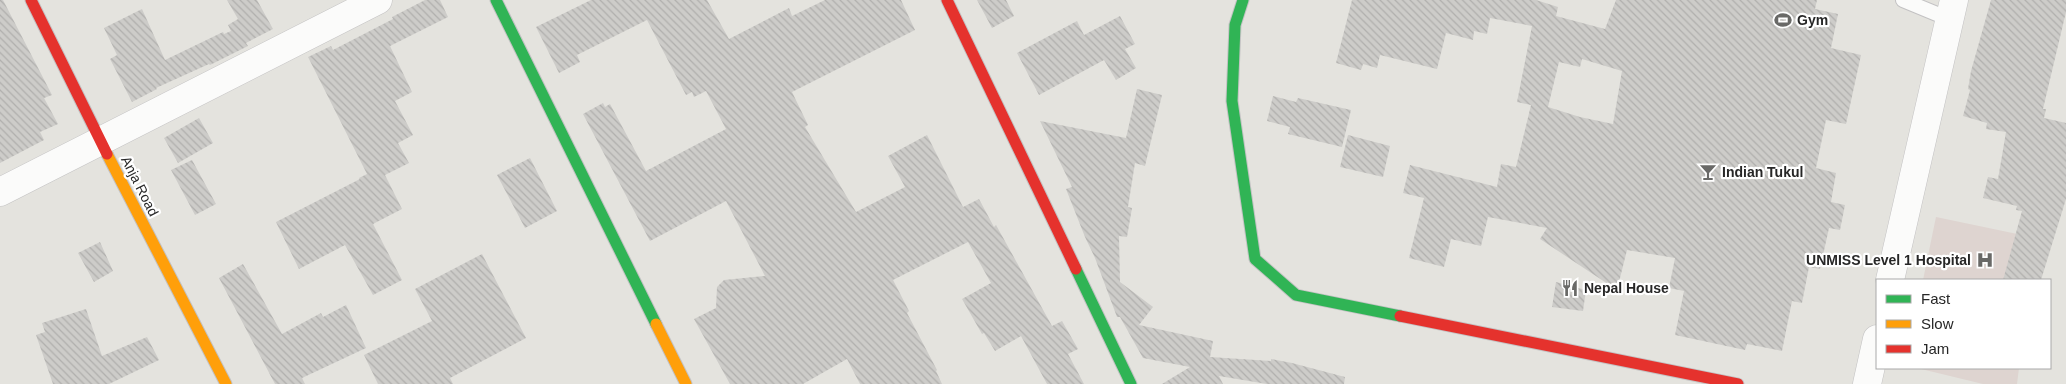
<svg xmlns="http://www.w3.org/2000/svg" width="2066" height="384" viewBox="0 0 2066 384" font-family="Helvetica,sans-serif">
<style>
.medical{fill:#ded4d0}
.building{fill:url(#building-back-hatch);fill-rule:evenodd}
.lines{fill:none;stroke-linecap:round;stroke-linejoin:round}
.lane-casing{stroke:#c3c2c3;stroke-width:16}
.street-casing{stroke:#c3c2c3;stroke-width:29}
.fast-casing{stroke:#c3c2c3;stroke-width:13}
.slow-casing{stroke:#c3c2c3;stroke-width:13}
.jam-casing{stroke:#c3c2c3;stroke-width:13}
.lane{stroke:#fbfbfa;stroke-width:14}
.street{stroke:#fbfbfa;stroke-width:28}
.fast{stroke:#30b455;stroke-width:11}
.slow{stroke:#ff9f0a;stroke-width:11}
.jam{stroke:#e5322d;stroke-width:11}
.labels{text-anchor:middle;stroke-width:4.5;stroke-linejoin:round;paint-order:stroke}
.poi-label{font-size:14px;font-weight:bold;fill:#272727;stroke:#fff;text-anchor:start}
.street-label{font-size:14px;fill:#272727;stroke:#fff}
</style>
<defs>
<pattern id="building-back-hatch" width="6" height="6" patternUnits="userSpaceOnUse" patternTransform="scale(1.25)"><rect width="6" height="6" fill="#cdccc9"/><path d="M-1 5l2 2M0 0l6 6M5-1l2 2" fill="none" stroke="#b0afad"/></pattern>
</defs>
<rect width="100%" height="100%" fill="#e4e3de"/>
<path class="medical" d="M1936 217 2046 240 2039 280H1923Z
M1917 368H2019L2017 384H1983Z"/>
<path class="building" d="M0 0H3L52 95 44 98 58 124 40 132 44 140 0 163Z
M227 0H257L273 29 246 43 248 46 210 65 209 64 156 88 157 89 132 102 110 59 117 55 104 28 142 9 165 60 223 32 224 34 231 31 228 25 238 19Z
M425 0H440L448 17 390 46 412 92 395 101 413 135 398 143 409 163 385 175 402 209 373 224 402 280 373 295 345 245 299 269 276 222 360 179 359 178 367 174 308 57 331 46 333 50 393 19 392 17Z
M591 0H707L729 39 789 8 792 16 825 0H901L915 30 792 92 808 125 805 127 856 212 905 187 888 156 927 135 963 207 979 199 994 227 996 225 1052 326 1062 321 1078 349 1068 354 1084 384H1047L1021 336 995 351 984 333 982 334 962 299 991 283 968 242 893 280 909 311 907 313 937 370 936 371 942 384H860L847 359 803 384H730L694 319 716 308 717 287 724 280 765 276 726 201 650 241 583 114 603 103 605 107 610 104 646 171 726 129 706 91 694 97 692 92 686 95 647 20 577 55 580 62 559 73 536 27Z
M977 0H1006L1014 16 992 28Z
M1352 0H1536L1558 7 1556 16 1605 29 1616 0H1817L1815 9 1838 14 1831 48 1861 55 1846 124 1826 120 1816 168 1836 173 1831 202 1845 205 1840 230 1829 228 1820 269 1809 267 1802 303 1792 301 1782 351 1747 344 1745 350 1675 335 1684 291 1669 288 1675 258 1627 250 1617 290 1540 239 1547 228 1488 217 1481 246 1451 239 1444 267 1409 258 1424 198 1403 193 1410 165 1497 187 1501 164 1516 167 1531 105 1517 102 1532 26 1490 18 1487 34 1474 31 1473 40 1446 33 1437 69 1380 55 1377 68 1363 64 1361 70 1336 63ZM1582 59 1622 71 1613 124 1580 117 1548 107 1559 62 1580 67Z
M1991 0H2066V12L2043 109H2046L2044 118 2066 123V199L2041 280H2003L2022 211 2016 210 2017 206 1983 198 1988 177 1998 179 2006 132 1986 129 1987 123 1963 116 1970 90 1968 89 1971 71Z
M1120 16 1135 44 1125 49 1136 68 1116 80 1104 60 1039 95 1017 53 1077 21 1084 35Z
M1137 89 1162 95 1145 166 1135 163 1128 207 1132 208 1127 237 1119 236 1120 282 1153 307 1139 325 1213 341 1210 357 1271 361V359L1292 363 1345 377 1344 384H1267L1219 376 1223 384H1162L1190 367 1143 358 1120 317H1117L1095 258 1085 237 1066 189 1072 187 1040 121 1126 138Z
M1273 96 1296 102 1298 98 1351 110 1342 147 1288 134 1290 127 1267 121Z
M199 118 213 143 178 163 164 138Z
M1348 135 1390 146 1383 177 1340 167Z
M530 158 557 211 525 228 497 175Z
M192 160 216 204 195 215 171 170Z
M100 242 113 271 94 282 78 253Z
M482 254 526 338 450 378 453 384H378L364 355 432 321 415 289Z
M243 264 282 334 321 313 323 317 346 305 366 348 302 378 305 384H275L219 278Z
M1556 282 1586 290 1583 311 1552 307Z
M86 309 102 356 147 337 159 360 109 384H53L36 335 45 332 42 323Z"/>
<g class="lines">
<g class="lane-casing">
<path id="lane" d="M1903 0 1949 19"/>
</g>
<g class="street-casing">
<path id="street" d="M0 192 378 0
M1890 280 1954 0
M1867 384 1877 339"/>
</g>
<g class="fast-casing">
<path id="fast" d="M496 0 656 324
M1243 0 1235 25 1232 101 1255 259 1296 295 1400 316
M1076 269 1131 384"/>
</g>
<g class="slow-casing">
<path id="slow" d="M107 154 226 384
M656 324 686 384"/>
</g>
<g class="jam-casing">
<path id="jam" d="M31 0 107 154
M947 0 1076 269
M1400 316 1738 384"/>
</g>
<use href="#lane" class="lane"/>
<use href="#street" class="street"/>
<use href="#fast" class="fast"/>
<use href="#slow" class="slow"/>
<use href="#jam" class="jam"/>
</g>
<defs>
<g id="stadium-bare" transform="scale(1.35)"><path d="M0-5a6.5 5 0 1 0 0 10a6.5 5 0 1 0 0-10ZM-3.5-1.8h7v3.6h-7Z" fill="#696967" stroke="#fff" stroke-width="2.5" paint-order="stroke"/></g>
<g id="bar-bare" transform="scale(1.35)"><path d="M-6-5H6L.8 .8V4.5H3.5V6h-7V4.5H-.8V.8Z" fill="#696967" stroke="#fff" stroke-width="2.5" paint-order="stroke"/></g>
<g id="hospital-bare" transform="scale(1.35)"><path d="M-5-5h3v3.5h4V-5h3V5h-3V1.5h-4V5h-3Z" fill="#696967" stroke="#fff" stroke-width="2.5" paint-order="stroke"/></g>
<g id="restaurant-bare" transform="scale(1.35)"><path d="M-5-6h1v4h1v-4h1v4h1v-4h1v5L-1.5 .5V6h-2V.5L-5-1ZM5-6V6H3V1.5H1.5Q1.5-4 5-6Z" fill="#696967" stroke="#fff" stroke-width="2.5" paint-order="stroke"/></g>
</defs>
<g fill-rule="evenodd">
<use href="#stadium-bare" x="1783" y="20"/>
<use href="#bar-bare" x="1708" y="172"/>
<use href="#hospital-bare" x="1985" y="260"/>
<use href="#restaurant-bare" x="1570" y="288"/>
</g>
<g class="labels">
<g class="poi-label">
<text x="1797" y="25">Gym</text>
<text x="1722" y="177">Indian Tukul</text>
<text x="1971" y="265" text-anchor="end">UNMISS Level 1 Hospital</text>
<text x="1584" y="293">Nepal House</text>
</g>
<g class="street-label">
<text transform="translate(140 186) rotate(63)" y="5">Anja Road</text>
</g>
</g>
<rect x="1876" y="279" width="175" height="90" fill="#ffffff" stroke="#a9a9a9"/>
<rect x="1886" y="295" width="25" height="8" fill="#30b455" stroke="#a9a9a9"/>
<text x="1921" y="304" font-size="15" fill="#272727">Fast</text>
<rect x="1886" y="320" width="25" height="8" fill="#ff9f0a" stroke="#a9a9a9"/>
<text x="1921" y="329" font-size="15" fill="#272727">Slow</text>
<rect x="1886" y="345" width="25" height="8" fill="#e5322d" stroke="#a9a9a9"/>
<text x="1921" y="354" font-size="15" fill="#272727">Jam</text>
</svg>
